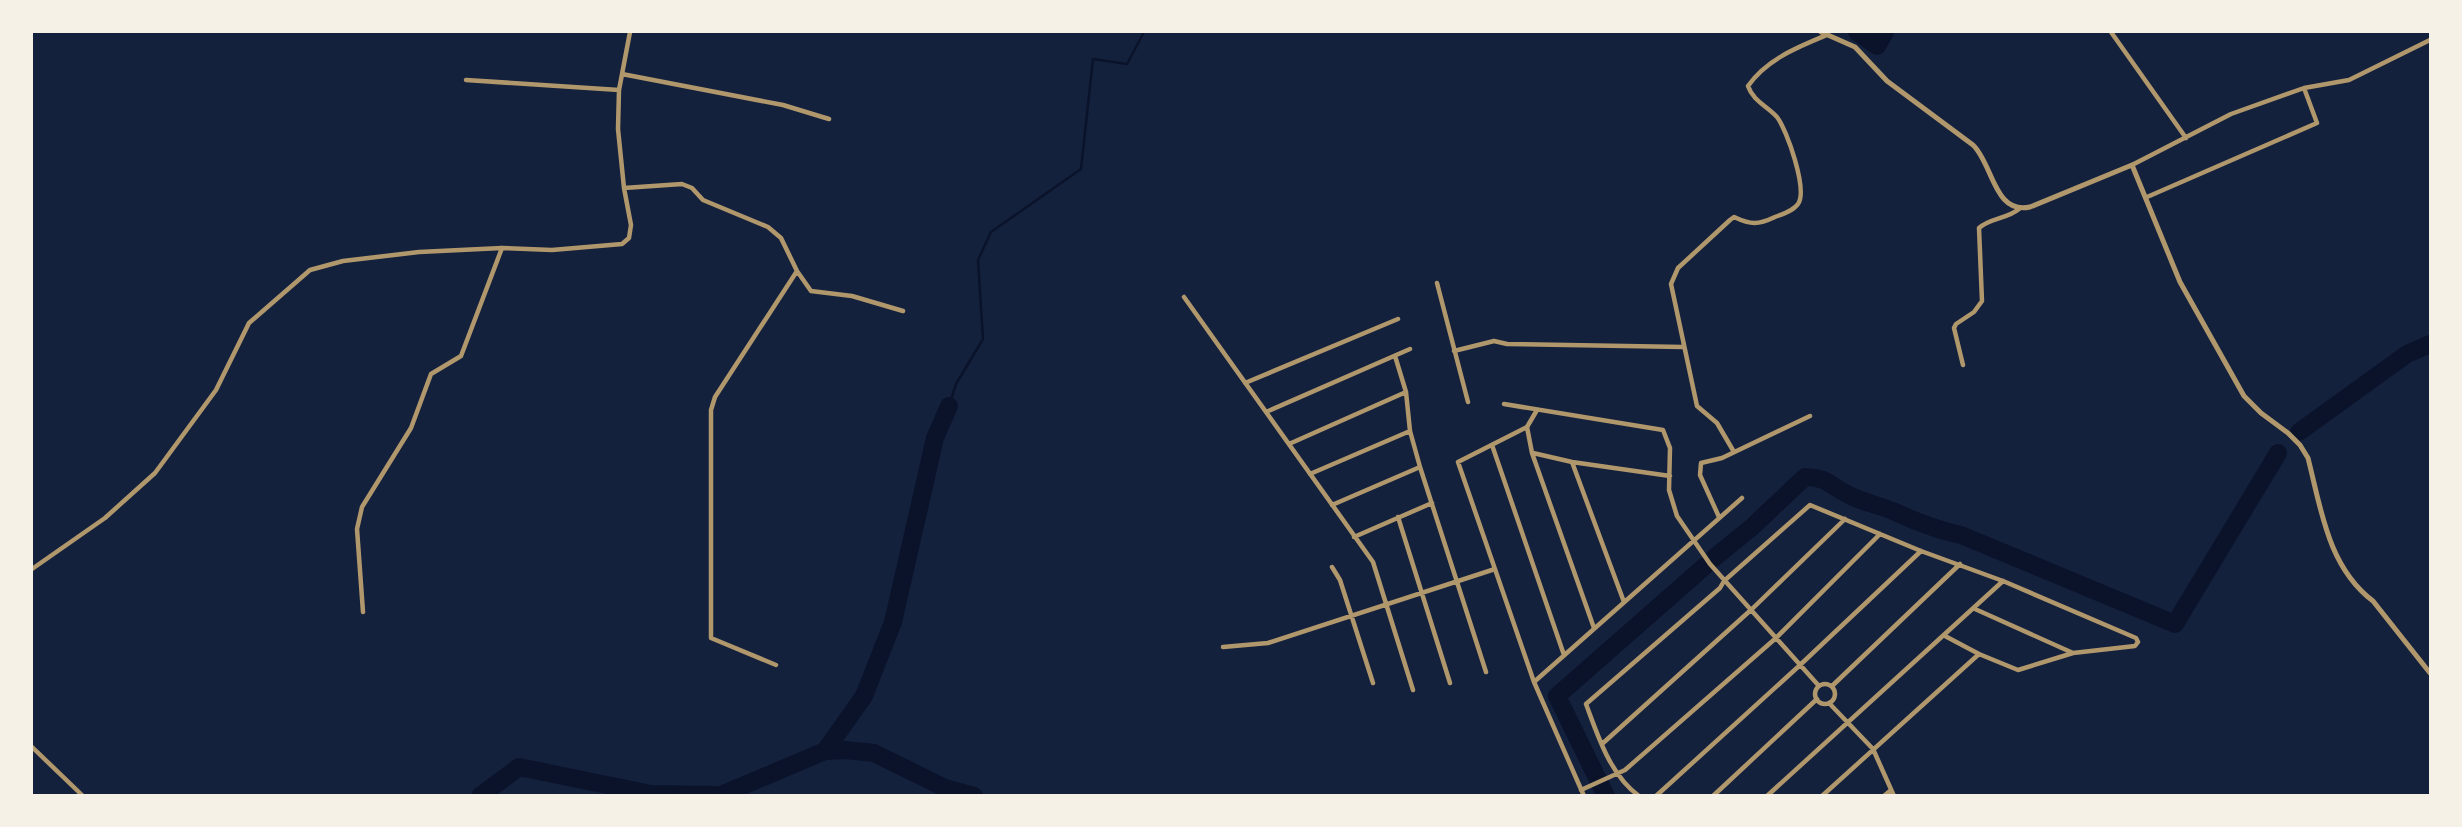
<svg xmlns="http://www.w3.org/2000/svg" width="2462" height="827" viewBox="0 0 2462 827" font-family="Roboto,sans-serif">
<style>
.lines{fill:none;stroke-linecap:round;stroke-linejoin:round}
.stream{stroke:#0b132b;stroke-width:2.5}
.river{stroke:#0b132b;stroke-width:18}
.minor{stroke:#b1986c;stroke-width:4.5}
.tertiary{stroke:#b1986c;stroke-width:5}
</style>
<rect width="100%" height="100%" fill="#14213d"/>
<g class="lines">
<path class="stream" d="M949 406 956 384 983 339 978 260 991 232 1081 169 1093 59 1127 64 1144 32"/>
<path class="river" d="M1857 32 1877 46 1885 32
M2299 432 2407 354 2430 344
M1714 558 1752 527 1805 477C1829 478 1829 485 1849 495 1864 503 1880 505 1895 512 1917 522 1937 530 1961 535L2175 624 2278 453
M825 751 845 750 874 753 945 788 974 796
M480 796 519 767 651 794 721 795 825 751 864 696 893 622 935 438 949 406
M1606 796 1557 696 1705 566"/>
<path class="minor" d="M2111 32 2186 138
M622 74 783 105 829 119
M466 80 619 90
M2132 165 2231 114 2304 88 2349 80 2430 40
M624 188 682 184 692 188 703 200 768 227 781 238 797 271 811 291 852 296 903 311
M2147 197 2317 123 2304 88
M1437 283 1468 402
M1184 297 1373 562 1413 690
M1454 351 1494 341 1507 344 1683 347
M1395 356 1406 392 1410 431 1420 467 1486 672
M1963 365 1954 328 1956 324 1974 312 1982 301 1979 228C1990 218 2007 219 2019 209
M1245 383 1398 319
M1504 404 1663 430 1670 448 1669 490 1677 516 1710 564 1819 686
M1537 410 1527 427 1458 462 1534 682 1584 796
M1266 412 1410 349
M1527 427 1532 453 1594 628
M1289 444 1406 392
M1492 445 1564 655
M1734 452 1717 423 1697 406 1671 284 1678 268 1730 220 1734 217C1751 225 1758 225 1775 217 1783 214 1793 211 1798 204 1808 190 1787 130 1777 117 1767 106 1753 101 1748 86 1767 59 1798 47 1827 35
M1533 453 1572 462 1670 476
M1572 462 1624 602
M1310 474 1410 431
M1332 505 1420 467
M1398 517 1450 683
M1719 517 1700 475 1701 463 1722 458 1810 416
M1354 537 1432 503
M1332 567 1340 580 1373 683
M32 569 105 518 155 473 216 390 249 323 310 270 343 261 419 252 502 248 552 250 622 244 629 238 631 225 624 188 618 129 619 90 630 32
M1975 609 2073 653
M363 612 357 529 362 507 411 428 431 374 461 356 502 248
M1223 647 1268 643 1495 569
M776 665 711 638V410L715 397 797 271
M1534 682 1742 498
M1815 694a10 10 0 1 1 20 0a10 10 0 1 1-20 0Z
M1832 686 1960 564
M1829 703 1873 749 1894 796
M1602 744 1752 609 1845 519
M32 747 83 796
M1581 790 1625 770 1776 638 1880 534
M1639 796C1610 775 1598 736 1586 704L1720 588 1724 581 1810 505 1921 551 2003 581 2136 638 2138 642 2135 646 2073 653 2018 670 1979 654 1945 636
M1656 796 1799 666 1921 551
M1713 796 1817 699
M1767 796 2003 581
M1822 796 1979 654
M1884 796 1891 790"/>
<path class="tertiary" d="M1821 32 1855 47 1887 81 1973 145C1993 164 1994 215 2030 207L2132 165 2180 282 2244 396 2261 413 2288 433 2300 445 2308 458C2321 509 2328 567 2373 601L2430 673"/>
</g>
<rect width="2462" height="827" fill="none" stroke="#f6f1e7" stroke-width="66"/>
</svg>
